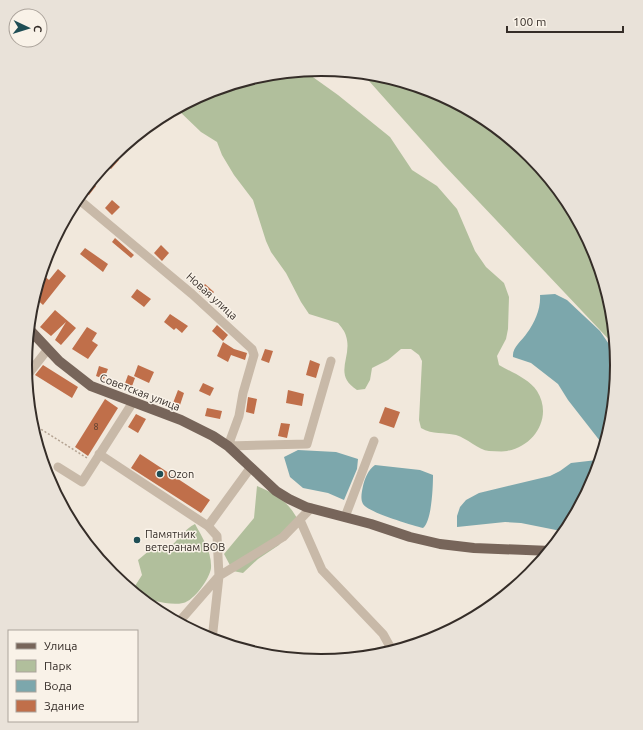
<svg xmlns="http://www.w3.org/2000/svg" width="643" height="730" viewBox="0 0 643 730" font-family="Ubuntu,sans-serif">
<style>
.green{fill:#b1bf9c}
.water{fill:#7ca7ac}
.building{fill:#c06f4a}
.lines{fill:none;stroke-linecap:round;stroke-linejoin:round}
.path{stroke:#b4a392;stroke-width:1.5;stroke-dasharray:2 2;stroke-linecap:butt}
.minor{stroke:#c8b9a8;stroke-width:9}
.major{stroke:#77655a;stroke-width:10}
.poi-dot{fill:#1f4e55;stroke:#f9f2e8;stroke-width:1.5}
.labels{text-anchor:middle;stroke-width:3;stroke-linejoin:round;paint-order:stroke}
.number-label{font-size:9px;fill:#583e30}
.street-label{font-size:11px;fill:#352d28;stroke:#f9f2e8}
.poi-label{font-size:11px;fill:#352d28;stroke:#f9f2e8;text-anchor:start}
.rim{fill:none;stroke:#352d28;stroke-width:2}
</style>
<rect width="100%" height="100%" fill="#f1e8dc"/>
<path class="green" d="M303 70 338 95 390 137 412 170 437 186 457 209 475 251 486 267 504 283 509 297 508 329 506 339 497 356 499 365C511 372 529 379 537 391 553 416 535 446 507 451 502 452 495 451 489 451 478 450 467 438 456 435 444 432 433 435 421 428L419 420 422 361 419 355 411 349H401L388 360 372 368 370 380 365 389 357 390C332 374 353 357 346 336 345 331 341 327 338 323L309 314 301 302 286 273 271 252 266 241 253 200 234 175 222 155 217 142 201 132 176 108 208 91 264 74Z
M361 72C454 82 538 144 582 226 586 234 592 243 596 253 608 284 613 314 616 347L443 164Z
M257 486C277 495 287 500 298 520L279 545 258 559 243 573 233 571 224 554 254 518Z
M195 524C202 537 212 552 211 568 210 578 194 601 183 603 174 605 165 603 155 601L150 606 124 585 135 586 142 575 138 560 156 545 170 547C179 539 185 529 195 524Z"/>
<path class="water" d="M555 294 567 300 600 331 617 356 618 365 612 423 595 479 566 532 521 523 505 522 457 527V516L460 507 466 500 479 493 550 476 560 471 571 463 597 460 600 454V441L568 400 558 384 531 363 513 357C512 347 522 341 527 333 535 322 541 308 540 295Z
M298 450 336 452 358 459 357 469 344 500 328 493 303 488 290 477 284 457Z
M375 465 420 470 433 475C433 486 432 521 423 528 412 525 369 513 363 504 360 499 362 491 363 486 365 478 368 470 375 465Z"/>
<path class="building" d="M113 155 119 160 111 169 105 163Z
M91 181 96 186 89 195 83 190Z
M112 200 120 207 112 215 105 208Z
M115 238 134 255 131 258 112 242Z
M161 245 169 253 162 261 154 253Z
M85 248 108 264 103 272 80 254Z
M58 269 66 276 43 305 34 297 41 273 49 280Z
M205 284 214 292 208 299 199 291Z
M137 289 151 299 144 307 131 297Z
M55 310 76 328 61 345 55 340 66 322 51 336 40 327Z
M170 314 188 326 182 333 176 328 174 330 164 322Z
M217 325 228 335 223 341 212 331Z
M87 327 97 333 92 341 98 345 88 359 72 349Z
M223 342 234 349 247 353 245 360 231 355 228 362 217 356Z
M265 349 273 351 269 363 261 360Z
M310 360 320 364 316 378 306 375Z
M43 365 78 387 72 398 35 375Z
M138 365 154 372 149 383 134 376Z
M99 366 108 369 104 379 96 376Z
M128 375 135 378 131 389 124 386Z
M203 383 214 388 210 396 199 391Z
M178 390 184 393 180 405 173 403Z
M288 390 304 394 302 406 286 403Z
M248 397 257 399 254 414 246 412Z
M105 399 118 408 88 456 75 447Z
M385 407 400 412 394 428 379 423Z
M207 408 222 411 220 419 205 416Z
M136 414 146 419 138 433 128 427Z
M281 423 290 424 287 438 278 436Z
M140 454 210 500 201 513 131 468Z"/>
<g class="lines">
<path class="path" d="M31 423 87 458"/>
<path class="minor" d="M530 154 534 158
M77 198 192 294 252 349 254 355 243 393 239 416 228 446 307 444 331 361
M26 377 48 349
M99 454 208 526 217 536 219 576 212 640
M58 467 82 482 133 402
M345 517 374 441
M300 520 322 570 383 634 393 652
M208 526 251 467
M178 623 219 576 283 537 311 508"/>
<path class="major" d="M29 329 59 361 91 386 181 420 213 436 228 446 276 491 289 499 306 507 371 524 410 537 440 544 474 548 551 551"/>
</g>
<g class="poi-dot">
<circle cx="160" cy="474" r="4"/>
<circle cx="137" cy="540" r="4"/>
</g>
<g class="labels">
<g class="number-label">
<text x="96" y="430">8</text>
</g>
<g class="street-label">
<text transform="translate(212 296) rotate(42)" y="4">Новая улица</text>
<text transform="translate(140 392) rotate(21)" y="4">Советская улица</text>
</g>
<g class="poi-label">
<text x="168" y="478">Ozon</text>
<text x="145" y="538">Памятник<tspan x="145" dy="13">ветеранам ВОВ</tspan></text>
</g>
</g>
<path d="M0 0H643V730H0ZM32 365a289 289 0 1 1 578 0a289 289 0 1 1-578 0Z" fill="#e9e2d9" fill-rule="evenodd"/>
<path class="rim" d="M32 365a289 289 0 1 1 578 0a289 289 0 1 1-578 0Z"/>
<rect x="8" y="630" width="130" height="92" fill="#f9f2e8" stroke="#aba39b"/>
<rect x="16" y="643" width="20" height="6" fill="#77655a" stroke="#aba39b"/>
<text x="44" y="650" font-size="12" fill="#352d28">Улица</text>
<rect x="16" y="660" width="20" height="12" fill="#b1bf9c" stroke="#aba39b"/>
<text x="44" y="670" font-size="12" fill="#352d28">Парк</text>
<rect x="16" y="680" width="20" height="12" fill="#7ca7ac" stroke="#aba39b"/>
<text x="44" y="690" font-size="12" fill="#352d28">Вода</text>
<rect x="16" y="700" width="20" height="12" fill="#c06f4a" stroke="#aba39b"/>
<text x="44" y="710" font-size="12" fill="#352d28">Здание</text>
<g transform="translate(28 28) rotate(94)"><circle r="19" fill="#f9f2e8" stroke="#aba39b"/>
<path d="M0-3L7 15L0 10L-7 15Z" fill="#1f4e55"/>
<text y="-6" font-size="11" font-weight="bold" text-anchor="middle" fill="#352d28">С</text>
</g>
<path d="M507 26v6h116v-6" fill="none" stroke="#352d28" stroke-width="2"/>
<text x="513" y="26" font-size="12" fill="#352d28" stroke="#f9f2e8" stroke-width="3" paint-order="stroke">100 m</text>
</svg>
